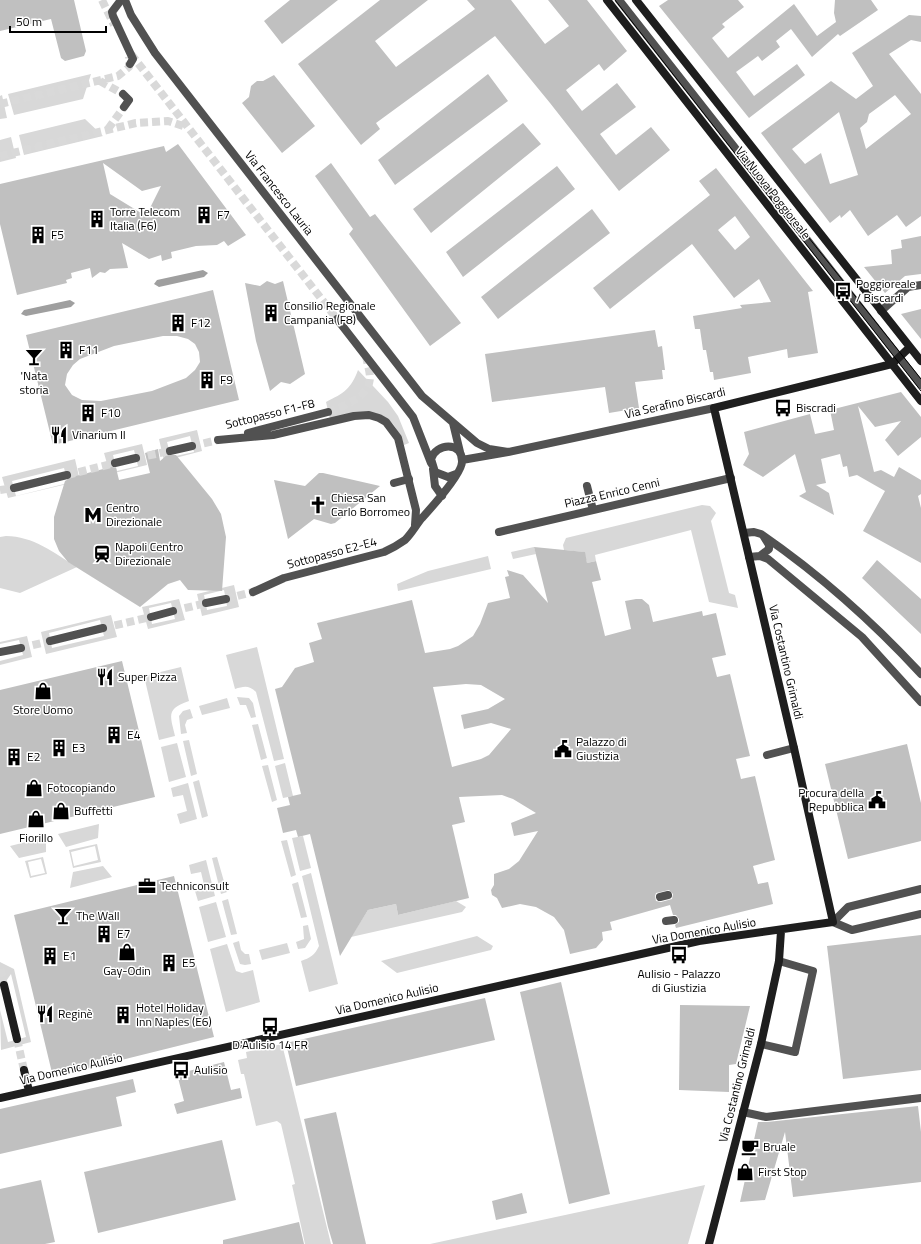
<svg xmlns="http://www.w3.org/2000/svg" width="921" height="1244" viewBox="0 0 921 1244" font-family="'Titillium Web',sans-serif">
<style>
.green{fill:#d8d8d8;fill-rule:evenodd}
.water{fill:#9f9f9f}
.building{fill:#c0c0c0;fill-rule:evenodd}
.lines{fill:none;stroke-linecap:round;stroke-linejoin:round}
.minor-tunnel{stroke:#d9d9d9;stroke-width:8;stroke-dasharray:8 4;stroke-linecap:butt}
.secondary-tunnel{stroke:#d9d9d9;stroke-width:8;stroke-dasharray:8 4;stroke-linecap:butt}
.service{stroke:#515151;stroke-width:8}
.minor{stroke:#515151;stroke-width:8}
.secondary{stroke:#1e1e1e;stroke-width:8}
.tram{stroke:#000;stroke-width:1}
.labels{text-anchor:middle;stroke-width:3;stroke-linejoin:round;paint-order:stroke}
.street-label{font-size:12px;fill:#000;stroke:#fff}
.poi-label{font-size:12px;fill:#000;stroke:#fff;text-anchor:start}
</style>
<rect width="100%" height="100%" fill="#fff"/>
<path class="green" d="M91 74 83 99 14 115 8 94Z
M2 95 7 118 0 119V96Z
M85 119 103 136 24 155 19 135Z
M11 137 16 158 0 162V140Z
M358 370 388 402 398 416 409 443 404 445C400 438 397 428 392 423 375 405 350 415 330 419L326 402C344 393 351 389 358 370Z
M197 430 202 451 164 461 159 439ZM190 436 194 452 171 457 167 442Z
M142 444 147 465 110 474 104 453ZM134 450 138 466 117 471 113 455Z
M75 459 80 481 8 498 2 477ZM64 468 68 483 16 496 12 481Z
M702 505 710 506 716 513 711 521 729 593 735 595 738 608 709 602 691 530 595 555 596 561 587 563 584 552 564 550 563 545 566 538Z
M6 536C33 536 54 553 77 567L20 593 0 588V537Z
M534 547 536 554 513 559 511 552Z
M488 556 491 569 398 591 397 584 428 571Z
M234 585 239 607 202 616 197 594ZM224 590 227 606 207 610 204 595Z
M179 599 185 620 148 629 142 607ZM171 603 175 619 152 624 149 608Z
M111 615 117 637 46 654 41 632ZM100 620 104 636 52 648 49 633Z
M27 636 32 657 0 665V661L23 655 19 640 0 644V642Z
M257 647 284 759 274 761 256 692C249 685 244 686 235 689L226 655Z
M181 667 189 701C166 709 170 715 175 736L159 740 144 676Z
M237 697 249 698 253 703 256 717 251 718 246 705H240Z
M227 698 230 708 202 715 199 706Z
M190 709 193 718 187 720 185 725 187 733 181 734 179 716 183 711Z
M258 724 267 758 261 760 252 725Z
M189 740 197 774 191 776 183 741Z
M177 743 186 777 169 782 161 747Z
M285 763 293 796 283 798 275 766Z
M268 765 277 800 272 802 262 766Z
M199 780 208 816 202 818 193 782Z
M188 783 197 819 180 824 177 814 187 811 183 795 173 797 171 788Z
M99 824 98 838 66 847 58 834Z
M303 836 311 868 300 871 292 838Z
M46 837V852L19 858 10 846Z
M287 840 296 875 291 877 281 841Z
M97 844 101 862 73 868 69 850ZM95 846 98 860 74 866 71 852Z
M43 857 47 874 30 878 25 861ZM41 859 45 873 31 876 28 862Z
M217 857 227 892 221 894 212 858Z
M206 860 215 896 198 901 195 891 205 889 201 872 191 874 189 865Z
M103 866 112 877 70 888 73 872Z
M311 873 338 984 309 992 301 961C310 958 315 955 319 946L302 876Z
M298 882 307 917 301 918 292 884Z
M228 899 237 934 231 935 222 901Z
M456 901 466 907 462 912 351 937 368 910 396 904 398 915Z
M216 902 226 937 208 942 199 907Z
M308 925 311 939 305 948 298 949 296 942 304 939 303 926Z
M477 936 493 946 491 950 397 973 381 961Z
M239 941 241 950 245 954H249L251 964 245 965 240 964 233 943Z
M287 943 290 953 262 960 259 950Z
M227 944 236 971 242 973 253 970 260 1002 226 1012 210 949Z
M0 962 14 969 31 1042 1 1050 0 1010 8 1042 26 1037 11 974 0 990Z
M282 1044 331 1244H305L292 1185 295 1184 281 1124 277 1121 256 1126 244 1074H241L238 1060 247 1058 246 1052Z
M705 1185 688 1244H430Z"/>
<path class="water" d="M203 270 208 273 204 277 159 287 154 284 157 280Z
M70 300 75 303 71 307 26 316 21 314 24 310Z"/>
<path class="building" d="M0 0H74L86 51 84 56 65 61 61 58 51 19 0 31Z
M290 0H338L282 44 264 21Z
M380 0H428L375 41 396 67 475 9 467 0H511L545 44 569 26 548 0H587L627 51 604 71 599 64 566 90 582 111 617 83 636 107 600 134 616 155 651 127 670 150 619 191 550 103 495 36 376 123 380 129 361 145 298 64Z
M668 0H738L744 7 722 24 725 27 712 38 728 58 794 4 817 36 836 22 834 13 835 0H871L878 10 840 36 838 34 812 57 791 29 776 41 780 47 762 61 758 56 736 72 754 96 797 64 805 75 749 118 659 6Z
M909 15 921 16V42L911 40 889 54 921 94V216L906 227 897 215 868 236 850 210 841 218 840 215 830 223 761 133 831 81 856 99 873 86 852 53ZM895 95 911 114 866 149 860 128 867 122 869 114ZM839 112 858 175 830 184 821 153 805 164 792 149Z
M488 74 508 101 395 185 378 160Z
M274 75 315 126 282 153 242 103 249 97 251 86 257 81H263Z
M523 123 541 144 431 233 413 209Z
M178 144 246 235 228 246 224 241 217 245 196 246 171 252 172 258 162 261 161 255 149 259 122 243 128 268 110 269 105 273 100 272 92 278 90 268 71 273 72 278 66 280 67 283 17 295 0 224V184L164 146 166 152ZM103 163 142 191 161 186 146 216 110 194Z
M331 163 370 217 375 214 461 323 430 346 349 234 353 229 315 176Z
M557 166 575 189 463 277 446 252Z
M716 168 813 291 808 292 818 353 788 358 787 349 748 357 751 373 714 380 713 372H710L706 350H703L700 329H695L693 316 742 308 740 305 771 302 759 279 734 298 692 244 610 309 593 288 710 195 699 181ZM735 216 750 237 735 250 718 230Z
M592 209 610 233 498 319 481 297Z
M921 236V274L905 276 885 293 864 267 892 264 891 250 902 248 901 240Z
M267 281 275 284 283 281 305 374 290 384 281 382 270 391 256 341 245 283 260 286Z
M213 290 239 400 53 445 26 335ZM163 336H177L188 339 195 344 199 352 200 362 195 370 186 378 152 391 101 401 82 400 72 395 65 385 67 374 73 365 80 359 114 346Z
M921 309V339L901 314Z
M655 330 658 347 662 346 665 370H662L663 379 635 382 639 408 609 413 605 387 492 402 485 354Z
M901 392 921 417V437L898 456 885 440 901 421 875 427 858 406 874 472 881 470 894 477 899 467 921 480V494L918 496 921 508V563L863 531 885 491 857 475 849 477 847 466 843 467 840 454 821 459 826 483 816 485 829 493 834 515 799 496 806 492 795 454 763 477 743 465 749 454 744 432 810 414 815 434 834 430 830 410Z
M158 449 160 461 167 455H176L212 499 221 514 226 537 222 591 188 590 180 580 168 584 140 607 68 562 59 551 54 539V517L65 481 72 477 111 467 116 468 119 480 150 473 145 453Z
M319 473H323L380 486 335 523 331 524 314 519 288 539 274 480 305 486Z
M534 547 585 552 587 563 596 561 601 580 592 582 605 636 631 629 625 601 636 599H642L649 605 653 622 702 611 703 616 716 613 726 655 712 658 717 677 730 674 750 756 736 759 741 779 755 776 775 860 753 866 758 884 768 882 773 904 676 928 675 925 679 922V919L676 915H673L670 905 610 922 612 930 602 932 603 940 596 948 570 954 564 930 554 917 536 907 520 904 502 908 497 898 492 895 491 890 494 885V874L509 869 519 861 538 831 514 836 511 823 536 813 513 799 502 795 459 797 465 822 452 825 469 898 398 915 396 904 368 910 340 956 310 834 298 837 296 830 283 833 277 808 290 805 288 797 301 794 275 689 282 687 295 668 314 662 309 643 322 639 317 623 412 600 425 653 450 649 458 646 473 636 480 624 488 603 510 598 505 577 509 576 507 570 523 575 548 603ZM466 684 481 685 505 699 488 709 461 715 464 729 491 723 511 729 489 755 481 759 452 767 433 687ZM669 890 673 894 672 899 661 902 656 901 655 896 656 893Z
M877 560 921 599V634L862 578Z
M122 661 155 797 0 834V690Z
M907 744 921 803V841L848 859 825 764Z
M174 876 214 1037 53 1077 14 915Z
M921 935V1070L843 1079 827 946Z
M561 982 610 1194 569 1204 520 992Z
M485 998 495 1040 296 1086 286 1043Z
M680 1005 750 1006 736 1064 729 1065V1092L679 1090Z
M224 1062 231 1090 240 1088 242 1098 177 1114 174 1104 184 1101 177 1074Z
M133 1079 136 1092 116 1097 122 1126 0 1154V1109Z
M918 1106 921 1132V1182L793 1197 785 1132 765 1200 740 1202 758 1122H767Z
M336 1112 363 1231 366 1244H333L328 1227 304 1119Z
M222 1140 236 1200 98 1233 84 1172Z
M41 1180 55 1242 45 1244H0V1189Z
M522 1193 527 1213 496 1220 492 1201Z
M299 1222 304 1244H223V1240Z"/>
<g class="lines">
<path class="minor-tunnel" d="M102 0 114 25
M131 54 337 319
M100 81 123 94
M0 104 118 76 129 67V57
M108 129 124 107
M0 156 136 123 168 121 186 127
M328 412C343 406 369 398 370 378 370 371 367 363 366 356
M192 446 218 440
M136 458 170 451
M67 475 115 463
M0 490 14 488
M226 599 253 592
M173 611 206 603
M103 628 151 617
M21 648 50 641"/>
<path class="secondary-tunnel" d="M0 969 4 985
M17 1039 24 1070"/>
<path class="service" d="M121 0 112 12 113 16 133 59 130 64
M619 0 921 385
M394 483 409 479
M587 486 593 510
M499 532 731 478
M744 533 754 532 761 534C819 574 872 621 921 674
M760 556 769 549V545L764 537
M749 557 760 556 768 559 862 637 921 702
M767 755 794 748
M660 897 668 895
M666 921 674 920
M761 1044 795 1052 813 971 779 961
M743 1112 766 1117 921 1098"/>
<path class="minor" d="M125 0 131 15 155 53 422 396 477 443 489 449 508 452
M123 94 129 100 124 107
M881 311 908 287 921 285
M337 319 413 417 431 463
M453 423 460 452
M248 433 328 412
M218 440 273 435 354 416 369 415 379 418 386 422 398 438 416 510 415 525
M170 451 192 446
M462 460 508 452 714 408
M115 463 136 458
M433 469 435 486 442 496
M14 488 67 475
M253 592 284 578 384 552C391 549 398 545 405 540 412 533 416 525 422 518 431 508 463 473 462 461 462 441 436 443 431 459L435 472 448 477 456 474
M206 603 226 599
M151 617 173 611
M50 641 103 628
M0 652 21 648
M921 889 848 907 833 922 852 930 921 914"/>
<path class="secondary" d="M607 0 921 401
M636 0 921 361
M892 364 910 347
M4 985 17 1039
M24 1070 29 1091
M0 1098 699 941 833 922 794 748 714 408 892 364
M709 1244 761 1044 779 961 781 931"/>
<path class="tram" d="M615 0 921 391
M805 233 921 379"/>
</g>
<defs>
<g id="building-bare" transform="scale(1.38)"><path d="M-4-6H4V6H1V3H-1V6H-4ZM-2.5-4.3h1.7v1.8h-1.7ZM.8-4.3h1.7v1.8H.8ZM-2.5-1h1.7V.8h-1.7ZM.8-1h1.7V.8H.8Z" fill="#000" stroke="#fff" stroke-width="2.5" paint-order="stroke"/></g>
<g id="bus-bare" transform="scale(1.38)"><path d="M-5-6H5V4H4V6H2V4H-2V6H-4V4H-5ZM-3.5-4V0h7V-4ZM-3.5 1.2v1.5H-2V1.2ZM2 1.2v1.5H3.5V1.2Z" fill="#000" stroke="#fff" stroke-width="2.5" paint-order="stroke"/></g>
<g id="bar-bare" transform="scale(1.38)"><path d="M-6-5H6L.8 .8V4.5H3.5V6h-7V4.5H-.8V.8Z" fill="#000" stroke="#fff" stroke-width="2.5" paint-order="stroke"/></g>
<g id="restaurant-bare" transform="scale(1.38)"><path d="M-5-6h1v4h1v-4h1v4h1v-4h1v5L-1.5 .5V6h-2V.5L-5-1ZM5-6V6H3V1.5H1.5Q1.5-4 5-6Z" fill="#000" stroke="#fff" stroke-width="2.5" paint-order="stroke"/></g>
<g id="church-bare" transform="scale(1.38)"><path d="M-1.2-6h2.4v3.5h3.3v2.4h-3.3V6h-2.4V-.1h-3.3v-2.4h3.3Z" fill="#000" stroke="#fff" stroke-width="2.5" paint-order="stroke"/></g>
<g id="metro-bare" transform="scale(1.38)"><path d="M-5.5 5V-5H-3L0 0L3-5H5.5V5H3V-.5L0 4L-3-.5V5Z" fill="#000" stroke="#fff" stroke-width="2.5" paint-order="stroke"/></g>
<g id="station-bare" transform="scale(1.38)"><path d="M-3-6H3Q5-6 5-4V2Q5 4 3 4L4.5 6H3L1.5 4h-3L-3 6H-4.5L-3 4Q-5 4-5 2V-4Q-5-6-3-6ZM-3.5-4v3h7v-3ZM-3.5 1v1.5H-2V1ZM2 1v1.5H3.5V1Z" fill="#000" stroke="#fff" stroke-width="2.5" paint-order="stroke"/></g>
<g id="shop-bare" transform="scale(1.38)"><path d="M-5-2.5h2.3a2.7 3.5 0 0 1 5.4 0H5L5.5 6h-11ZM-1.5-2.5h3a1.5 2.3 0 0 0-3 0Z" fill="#000" stroke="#fff" stroke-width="2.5" paint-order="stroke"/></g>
<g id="civic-bare" transform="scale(1.38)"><path d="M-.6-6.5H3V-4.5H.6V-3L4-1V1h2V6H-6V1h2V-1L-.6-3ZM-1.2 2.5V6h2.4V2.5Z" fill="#000" stroke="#fff" stroke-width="2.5" paint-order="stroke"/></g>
<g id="office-bare" transform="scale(1.38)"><path d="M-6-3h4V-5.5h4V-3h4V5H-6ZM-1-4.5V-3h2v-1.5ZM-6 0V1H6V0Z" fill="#000" stroke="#fff" stroke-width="2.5" paint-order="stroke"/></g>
<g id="cafe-bare" transform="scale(1.38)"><path d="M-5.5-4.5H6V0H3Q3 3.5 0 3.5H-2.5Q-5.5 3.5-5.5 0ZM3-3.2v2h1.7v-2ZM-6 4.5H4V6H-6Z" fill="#000" stroke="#fff" stroke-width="2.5" paint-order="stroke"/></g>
</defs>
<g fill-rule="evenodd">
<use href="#building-bare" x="204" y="215"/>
<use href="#building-bare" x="97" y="219"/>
<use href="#building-bare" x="38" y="235"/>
<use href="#bus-bare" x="843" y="291"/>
<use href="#building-bare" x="271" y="313"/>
<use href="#building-bare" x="178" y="323"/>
<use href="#building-bare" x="66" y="350"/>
<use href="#bar-bare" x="34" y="357"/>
<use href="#building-bare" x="207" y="380"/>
<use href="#bus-bare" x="783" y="408"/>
<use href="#building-bare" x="88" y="413"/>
<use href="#restaurant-bare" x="59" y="435"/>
<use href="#church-bare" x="318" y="505"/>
<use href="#metro-bare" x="93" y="515"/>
<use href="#station-bare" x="102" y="554"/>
<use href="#restaurant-bare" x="105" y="677"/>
<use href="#shop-bare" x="43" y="691"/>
<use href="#building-bare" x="114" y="735"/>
<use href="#building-bare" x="59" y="748"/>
<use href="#civic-bare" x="563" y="749"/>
<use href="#building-bare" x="14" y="757"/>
<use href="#shop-bare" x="34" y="788"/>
<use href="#civic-bare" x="877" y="800"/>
<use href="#shop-bare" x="61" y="811"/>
<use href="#shop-bare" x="36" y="819"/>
<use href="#office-bare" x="147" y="886"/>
<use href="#bar-bare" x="63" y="916"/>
<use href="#building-bare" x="104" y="934"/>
<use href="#shop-bare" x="127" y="952"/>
<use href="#bus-bare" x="679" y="955"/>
<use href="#building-bare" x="50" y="956"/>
<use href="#building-bare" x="169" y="963"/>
<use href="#restaurant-bare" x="45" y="1014"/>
<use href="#building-bare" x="123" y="1015"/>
<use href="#bus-bare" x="270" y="1026"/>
<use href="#bus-bare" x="181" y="1070"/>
<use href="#cafe-bare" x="750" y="1147"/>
<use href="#shop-bare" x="745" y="1172"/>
</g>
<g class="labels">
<g class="street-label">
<text transform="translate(279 193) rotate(52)" y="4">Via Francesco Lauria</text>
<text transform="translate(773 193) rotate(52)" y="4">Via Nuova Poggioreale</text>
<text transform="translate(675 403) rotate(-13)" y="4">Via Serafino Biscardi</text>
<text transform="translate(270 414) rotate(-14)" y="4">Sottopasso F1-F8</text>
<text transform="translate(612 493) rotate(-13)" y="4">Piazza Enrico Cenni</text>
<text transform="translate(332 553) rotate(-15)" y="4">Sottopasso E2-E4</text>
<text transform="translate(786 662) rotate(77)" y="4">Via Costantino Grimaldi</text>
<text transform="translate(704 931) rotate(-10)" y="4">Via Domenico Aulisio</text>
<text transform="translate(387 999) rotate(-13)" y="4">Via Domenico Aulisio</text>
<text transform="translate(71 1069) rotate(-13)" y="4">Via Domenico Aulisio</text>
<text transform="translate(737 1085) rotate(-76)" y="4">Via Costantino Grimaldi</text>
</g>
<g class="poi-label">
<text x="110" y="216">Torre Telecom<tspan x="110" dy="14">Italia (F6)</tspan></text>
<text x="217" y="219">F7</text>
<text x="51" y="239">F5</text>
<text x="856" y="288">Poggioreale<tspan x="856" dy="14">/ Biscardi</tspan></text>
<text x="284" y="310">Consilio Regionale<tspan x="284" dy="14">Campania (F8)</tspan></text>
<text x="191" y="327">F12</text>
<text x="79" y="354">F11</text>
<text x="34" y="380" text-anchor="middle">'Nata<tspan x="34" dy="14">storia</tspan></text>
<text x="220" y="384">F9</text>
<text x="796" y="412">Biscradi</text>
<text x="101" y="417">F10</text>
<text x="72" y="439">Vinarium II</text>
<text x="331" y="502">Chiesa San<tspan x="331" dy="14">Carlo Borromeo</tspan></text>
<text x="106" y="512">Centro<tspan x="106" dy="14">Direzionale</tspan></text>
<text x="115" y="551">Napoli Centro<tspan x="115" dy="14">Direzionale</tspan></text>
<text x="118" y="681">Super Pizza</text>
<text x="43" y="714" text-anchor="middle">Store Uomo</text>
<text x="127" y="739">E4</text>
<text x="576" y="746">Palazzo di<tspan x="576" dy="14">Giustizia</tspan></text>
<text x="72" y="752">E3</text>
<text x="27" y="761">E2</text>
<text x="47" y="792">Fotocopiando</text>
<text x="864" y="797" text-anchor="end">Procura della<tspan x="864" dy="14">Repubblica</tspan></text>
<text x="74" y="815">Buffetti</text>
<text x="36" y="842" text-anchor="middle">Fiorillo</text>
<text x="160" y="890">Techniconsult</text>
<text x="76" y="920">The Wall</text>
<text x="117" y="938">E7</text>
<text x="63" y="960">E1</text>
<text x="182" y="967">E5</text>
<text x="127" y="975" text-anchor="middle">Gay-Odin</text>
<text x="679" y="978" text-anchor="middle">Aulisio - Palazzo<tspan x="679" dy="14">di Giustizia</tspan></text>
<text x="136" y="1012">Hotel Holiday<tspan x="136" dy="14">Inn Naples (E6)</tspan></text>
<text x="58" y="1018">Reginè</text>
<text x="270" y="1049" text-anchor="middle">D'Aulisio 14 FR</text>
<text x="194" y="1074">Aulisio</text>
<text x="763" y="1151">Bruale</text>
<text x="758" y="1176">First Stop</text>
</g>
</g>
<path d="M10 26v6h96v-6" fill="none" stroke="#000000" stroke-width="2"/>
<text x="16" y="26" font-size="12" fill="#000000" stroke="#ffffff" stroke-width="3" paint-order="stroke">50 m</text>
</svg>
